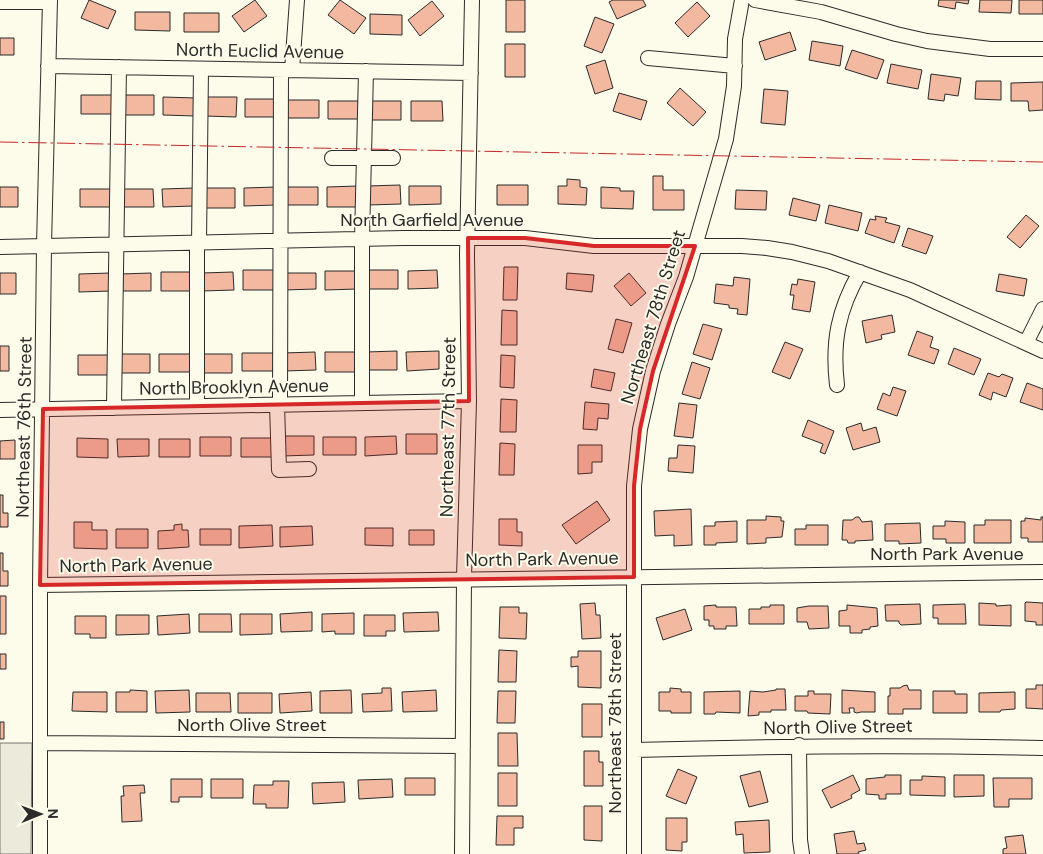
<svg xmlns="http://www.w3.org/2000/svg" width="1043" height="854" viewBox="0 0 1043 854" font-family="'DM Sans',sans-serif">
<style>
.green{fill:#ecebdb;stroke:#74746e}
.building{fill:#f2b8a0;stroke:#2b2b2b}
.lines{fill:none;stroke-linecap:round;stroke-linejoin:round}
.minor-casing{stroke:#2b2b2b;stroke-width:16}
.minor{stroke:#fdfbea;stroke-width:14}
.power{stroke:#c62828;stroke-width:1;stroke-dasharray:18 4 2.5 4;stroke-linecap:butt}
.marked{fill:#d62828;fill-opacity:0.2;stroke:#d62828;stroke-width:4;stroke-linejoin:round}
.labels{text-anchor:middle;stroke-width:4;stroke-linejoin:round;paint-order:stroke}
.street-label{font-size:18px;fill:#2b2b2b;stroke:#fdfbea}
</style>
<rect width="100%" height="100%" fill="#fdfbea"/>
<path class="green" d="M0 743H32L31 854H0Z"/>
<path class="building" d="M89 0 116 11 108 29 81 18Z
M255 0 267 16 244 32 232 16Z
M340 0 366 18 354 34 328 15Z
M506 0H525V32H506Z
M613 0H643L646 6 617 19 609 2Z
M939 0H969L968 4 956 2 955 9 938 6Z
M980 0H1012L1011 13 979 12Z
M1019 0H1043V14H1019Z
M432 1 444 16 420 36 408 20Z
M697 2 710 16 688 37 675 23Z
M135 12H170V31L135 30Z
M184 13H219V32H184Z
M370 14 402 15V35L370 34Z
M595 17 614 24 602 53 584 46Z
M790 32 796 50 765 60 759 42Z
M0 38H14V55H0Z
M812 41 843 46 840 66 809 60Z
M505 44H525V77H505Z
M852 50 884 60 877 79 845 69Z
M605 60 613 88 595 94 586 66Z
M891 64 922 70 918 89 887 83Z
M931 74 961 78 958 96 945 94 944 101 928 99Z
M976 81H1001V100L975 99Z
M1043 82V110L1029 111 1028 101H1011V83Z
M680 88 706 112 693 126 667 103Z
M764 89 788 91 785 125 761 123Z
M619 93 647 101 641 120 613 111Z
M81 95H113V114H81Z
M122 95H154V115H122Z
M163 97 196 98 195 116 163 115Z
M205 97H237L236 117 205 116Z
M245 99H278V117H245Z
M286 100H319V118H286Z
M328 101H360V119H328Z
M370 101H401V120H369Z
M411 101H442L443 121H411Z
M653 176H663V190H684V210H653Z
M567 179 580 180V187L587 188 586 205 558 204V186H567Z
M400 185 401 204 368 205 367 186Z
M497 185H528V205H497Z
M358 186V207H327V187Z
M409 186H441V204L409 205Z
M0 187H18V207H0Z
M276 187 277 205 244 206V188Z
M285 187H318V205H285Z
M601 187 620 188V191H634L633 209 601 208Z
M194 188V206L163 207 162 189Z
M203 188H235V208H203Z
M80 189H112V207H80Z
M121 189H153L154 207H121Z
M736 190 767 191 766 210 735 209Z
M793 198 820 205 816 221 789 215Z
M829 205 862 213 858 231 825 223Z
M1026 215 1039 226 1020 248 1007 237Z
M875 216 887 218 885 222 900 226 894 243 865 233 870 219 876 220Z
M908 228 933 236 926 254 902 246Z
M504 267H518L517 300H503Z
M243 270H275L274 290H243Z
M366 270H398V289H367Z
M437 270 438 288 408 289V271Z
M325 271H357V289L325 290Z
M161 272H192V291H161Z
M233 272 234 290 202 291V273Z
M0 273H16V294H0Z
M110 273 111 291 79 292V274Z
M151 273V291H120V274Z
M284 273H316V289L284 290Z
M567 273 594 275 592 292 566 289Z
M629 273 646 293 631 306 614 286Z
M999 274 1027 279 1024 296 996 291Z
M734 277 750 279 747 315 737 314 738 309 729 308V305L714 303 716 284 733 286Z
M798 279 815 282 810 312 792 309 794 295H790L792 284 797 285Z
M502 310 517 311V345H501Z
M892 315 895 332 881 335 882 339 866 343 862 321Z
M616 319 632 323 623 353 608 349Z
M703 324 722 329 712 360 693 354Z
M917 331 933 337 930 347 939 350 934 364 908 355Z
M785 342 803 349 790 379 772 372Z
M0 346H9V371H0Z
M954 348 981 359 974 375 948 364Z
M397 351V370H366V352Z
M439 351V369L407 371 406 352Z
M315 352 316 370 284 371 283 353Z
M325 352H356V372H325Z
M242 353H274V371H242Z
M118 354H150V373H119Z
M159 354H192V372H159Z
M201 354H232V373H201Z
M78 355H109V375H78Z
M501 355 515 356 514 388 500 387Z
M692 362 710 368 700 399 682 394Z
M594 369 615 373 611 391 591 387Z
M988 373 999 377 1002 374 1013 378 1006 397 993 392 991 400 979 395Z
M1027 383 1043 389V410L1020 402Z
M893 387 906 391 897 416 877 409 883 393 890 396Z
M501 399 517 400 516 432H500Z
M585 402 609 404 608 419 598 418 597 430 583 429Z
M679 403 697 405 693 438 674 436Z
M808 420 834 431 825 454 820 452 823 444 802 436Z
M861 423 863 431 876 427 880 442 853 450 846 428Z
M406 434H437V454H406Z
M282 436H314V455L282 456Z
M396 436 397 454 365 456V437Z
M200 437H231V456H200Z
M323 437H356V455H323Z
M77 438 108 439V458L77 457Z
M241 438H272V457H241Z
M117 439H149V456L118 457Z
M159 439H190V457H159Z
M15 440V459H0V441Z
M500 443 515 444 514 475H499Z
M578 445H602V462H592V473L578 474Z
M678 445 695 446 693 473 668 471 669 458H677Z
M0 495H3V513H8V527H0Z
M597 501 610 520 576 544 562 525Z
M691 509 692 545 674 546V535L655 536 654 511Z
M766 516 781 517V521H784L782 537 766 538V543L747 544V520H766Z
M856 517H859L862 522 872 521 873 540 855 541V543H848L847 540H842L843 520H852Z
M1041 517H1043V542H1028V538H1021V521H1025V518L1041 520Z
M499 519H517V532H522V546L499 545Z
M985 520H1011V543H974V525H985Z
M737 521V542L716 543V545H704V526H715V522Z
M945 521 965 522V543H946V539H933V526H945Z
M74 522H92V530H107V549L74 548Z
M920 523 921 543 899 544V541H885V524Z
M182 524V530H188L189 547 158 549V531L174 530V525Z
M272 525 273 546 239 548V526Z
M806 525H828V545H795V529H806Z
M312 526 313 545 280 547V527Z
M365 528H393V546L365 545Z
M116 529H148V548H116Z
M200 529H231V545H200Z
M409 530H434V545H409Z
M0 553H3V571H8V586H0Z
M0 596H6V634H0Z
M1026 602 1043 603V625H1036V622L1025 621V603Z
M595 603 596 615H600L601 638 582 639 580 604Z
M979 603 996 604V606L1011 605V626L979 625Z
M920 604 921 624 901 625 899 623V621H886L885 605Z
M965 604 966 624H938V618H933V605Z
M716 605V607H736L737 626H726V629H714V626H709V620H704V606Z
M770 605H784V624H749V609H761V607H770Z
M847 605 877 608 878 626 870 627V629L862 630V633H850V626H839V611L847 610Z
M809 606H828L829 628 809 629 807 622H797V608Z
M500 607H519V613H527L526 639 499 638Z
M685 609 692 630 663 640 656 618Z
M312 612V631L281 632 280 614Z
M438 612 439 631 404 632 403 613Z
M354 613V634H335V631L322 632V614Z
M189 614 190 633 158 635 157 616Z
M199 614H231L232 632H199Z
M240 614H272V634L240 635Z
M116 615H149V634L116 635Z
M364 615H395V631H386V636H364Z
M75 616H106V638H90V634H75Z
M499 650 517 651 516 682H498Z
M578 651H601V688L578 687V666L571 667V657H578Z
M0 654H6V669H0Z
M907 685 909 690H921V709H903V714H888V696H890V688H900L903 686Z
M1036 685H1043V709L1026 708V689H1036Z
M382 688H391L392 711 363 712 362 694 382 693Z
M670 688 681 689V692H691V713H671V711H659V692H670Z
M776 689H785L786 710H771V712H759V715L748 716 750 691 763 692 776 690Z
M130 690 147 691V712H116V692H130Z
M189 690 190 712 156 713 155 691Z
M351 690 352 713H320V691Z
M436 690 437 711 403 712 402 692Z
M842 690 875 692V712H861L857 713 854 712V708H849L850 713H842Z
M498 691H516L515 723H497Z
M740 691V713L716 712 715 714H704V692Z
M808 691H814V694H831L830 714 808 713 807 711H795V696H808Z
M933 691H955V694H967V713H933Z
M73 692H107V712L72 711Z
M311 692 312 711 280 713 279 694Z
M1015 692V709L1001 710 1000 712H979V693Z
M196 693H230L231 712H196Z
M238 693H272V713H238Z
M582 704H602V737H582Z
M0 722H4V739H0Z
M498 733H517L518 766H498Z
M584 751H599V762H603V786H584Z
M678 769 697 777 686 804 666 796Z
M760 771 768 802 749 807 740 776Z
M498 773H517V806H498Z
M853 775 860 790 851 795 852 798 831 808 822 790Z
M885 775H901V794H886V799H879V795L866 794V779L885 777Z
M954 775H984V796L954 797Z
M922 776 945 777V796L910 795V780H922Z
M405 778H435V795H405Z
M993 778H1032V799H1009V807H994Z
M171 779H202V797H179V802H171Z
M211 779H243V798H211Z
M392 779 393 797 359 799 358 780Z
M273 781H289L288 808H266V804H253L254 785H273Z
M344 782 345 802 313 804 312 783Z
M144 785 145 793H140L142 821 122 822 121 796H124L123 786Z
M584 806H602V841L584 840Z
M497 816H523V828H514V845H496Z
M666 818H687V842H682V851L666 850Z
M769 820 770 852 744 853 743 834 736 835 735 822Z
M854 831 857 844 864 843 866 850 858 852 859 854H837L834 834Z
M1023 835 1026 854H1003V849L1007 848 1005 837Z"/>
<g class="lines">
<g class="minor-casing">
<path id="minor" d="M755 0 821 12 896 34 927 41 990 49H1043
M0 2H50
M648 58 735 66
M48 66 471 73
M292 70 297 0
M332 158H393
M199 243 201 69
M0 247 403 238H525L594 246H742L767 248 792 252 828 261 910 290 1043 351
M1026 343 1043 309
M837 385C832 342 838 310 860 272
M362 403V239L366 71
M277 404 279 470 309 469
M280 404 281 70
M197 406V243
M114 408 119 67
M0 410 469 401
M40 585 1043 572
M40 743 463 746
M799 745 800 840 802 854
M634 750C770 746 906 745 1043 748
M40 854V585L44 246 50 0
M462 854 464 578 469 401 467 255 472 0
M634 854V486L640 429 653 371 668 324 686 277 726 139 734 86 735 39 742 0"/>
</g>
<use href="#minor" class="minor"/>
<path class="power" d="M0 142 1043 162"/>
</g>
<path class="marked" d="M468 238H525L594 246H695L653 371 640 429 634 486V577L40 585 43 409 469 401Z"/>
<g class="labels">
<g class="street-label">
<text transform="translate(260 51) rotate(1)" y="6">North Euclid Avenue</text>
<text x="432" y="226">North Garfield Avenue</text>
<text transform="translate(653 317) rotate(-73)" y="6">Northeast 78th Street</text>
<text transform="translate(234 387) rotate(-1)" y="6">North Brooklyn Avenue</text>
<text transform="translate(24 427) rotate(-89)" y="6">Northeast 76th Street</text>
<text transform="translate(448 427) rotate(-89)" y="6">Northeast 77th Street</text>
<text x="947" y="560">North Park Avenue</text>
<text transform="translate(542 559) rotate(-1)" y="6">North Park Avenue</text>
<text transform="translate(136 565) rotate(-1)" y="6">North Park Avenue</text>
<text transform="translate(615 723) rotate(-90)" y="6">Northeast 78th Street</text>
<text x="252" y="731">North Olive Street</text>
<text transform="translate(838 727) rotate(-1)" y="6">North Olive Street</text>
</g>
</g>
<g transform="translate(40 814) rotate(89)" stroke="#fdfbea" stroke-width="4" paint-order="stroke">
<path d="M0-4L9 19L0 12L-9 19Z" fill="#2b2b2b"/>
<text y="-8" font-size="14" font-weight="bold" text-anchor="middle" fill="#2b2b2b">N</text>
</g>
</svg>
